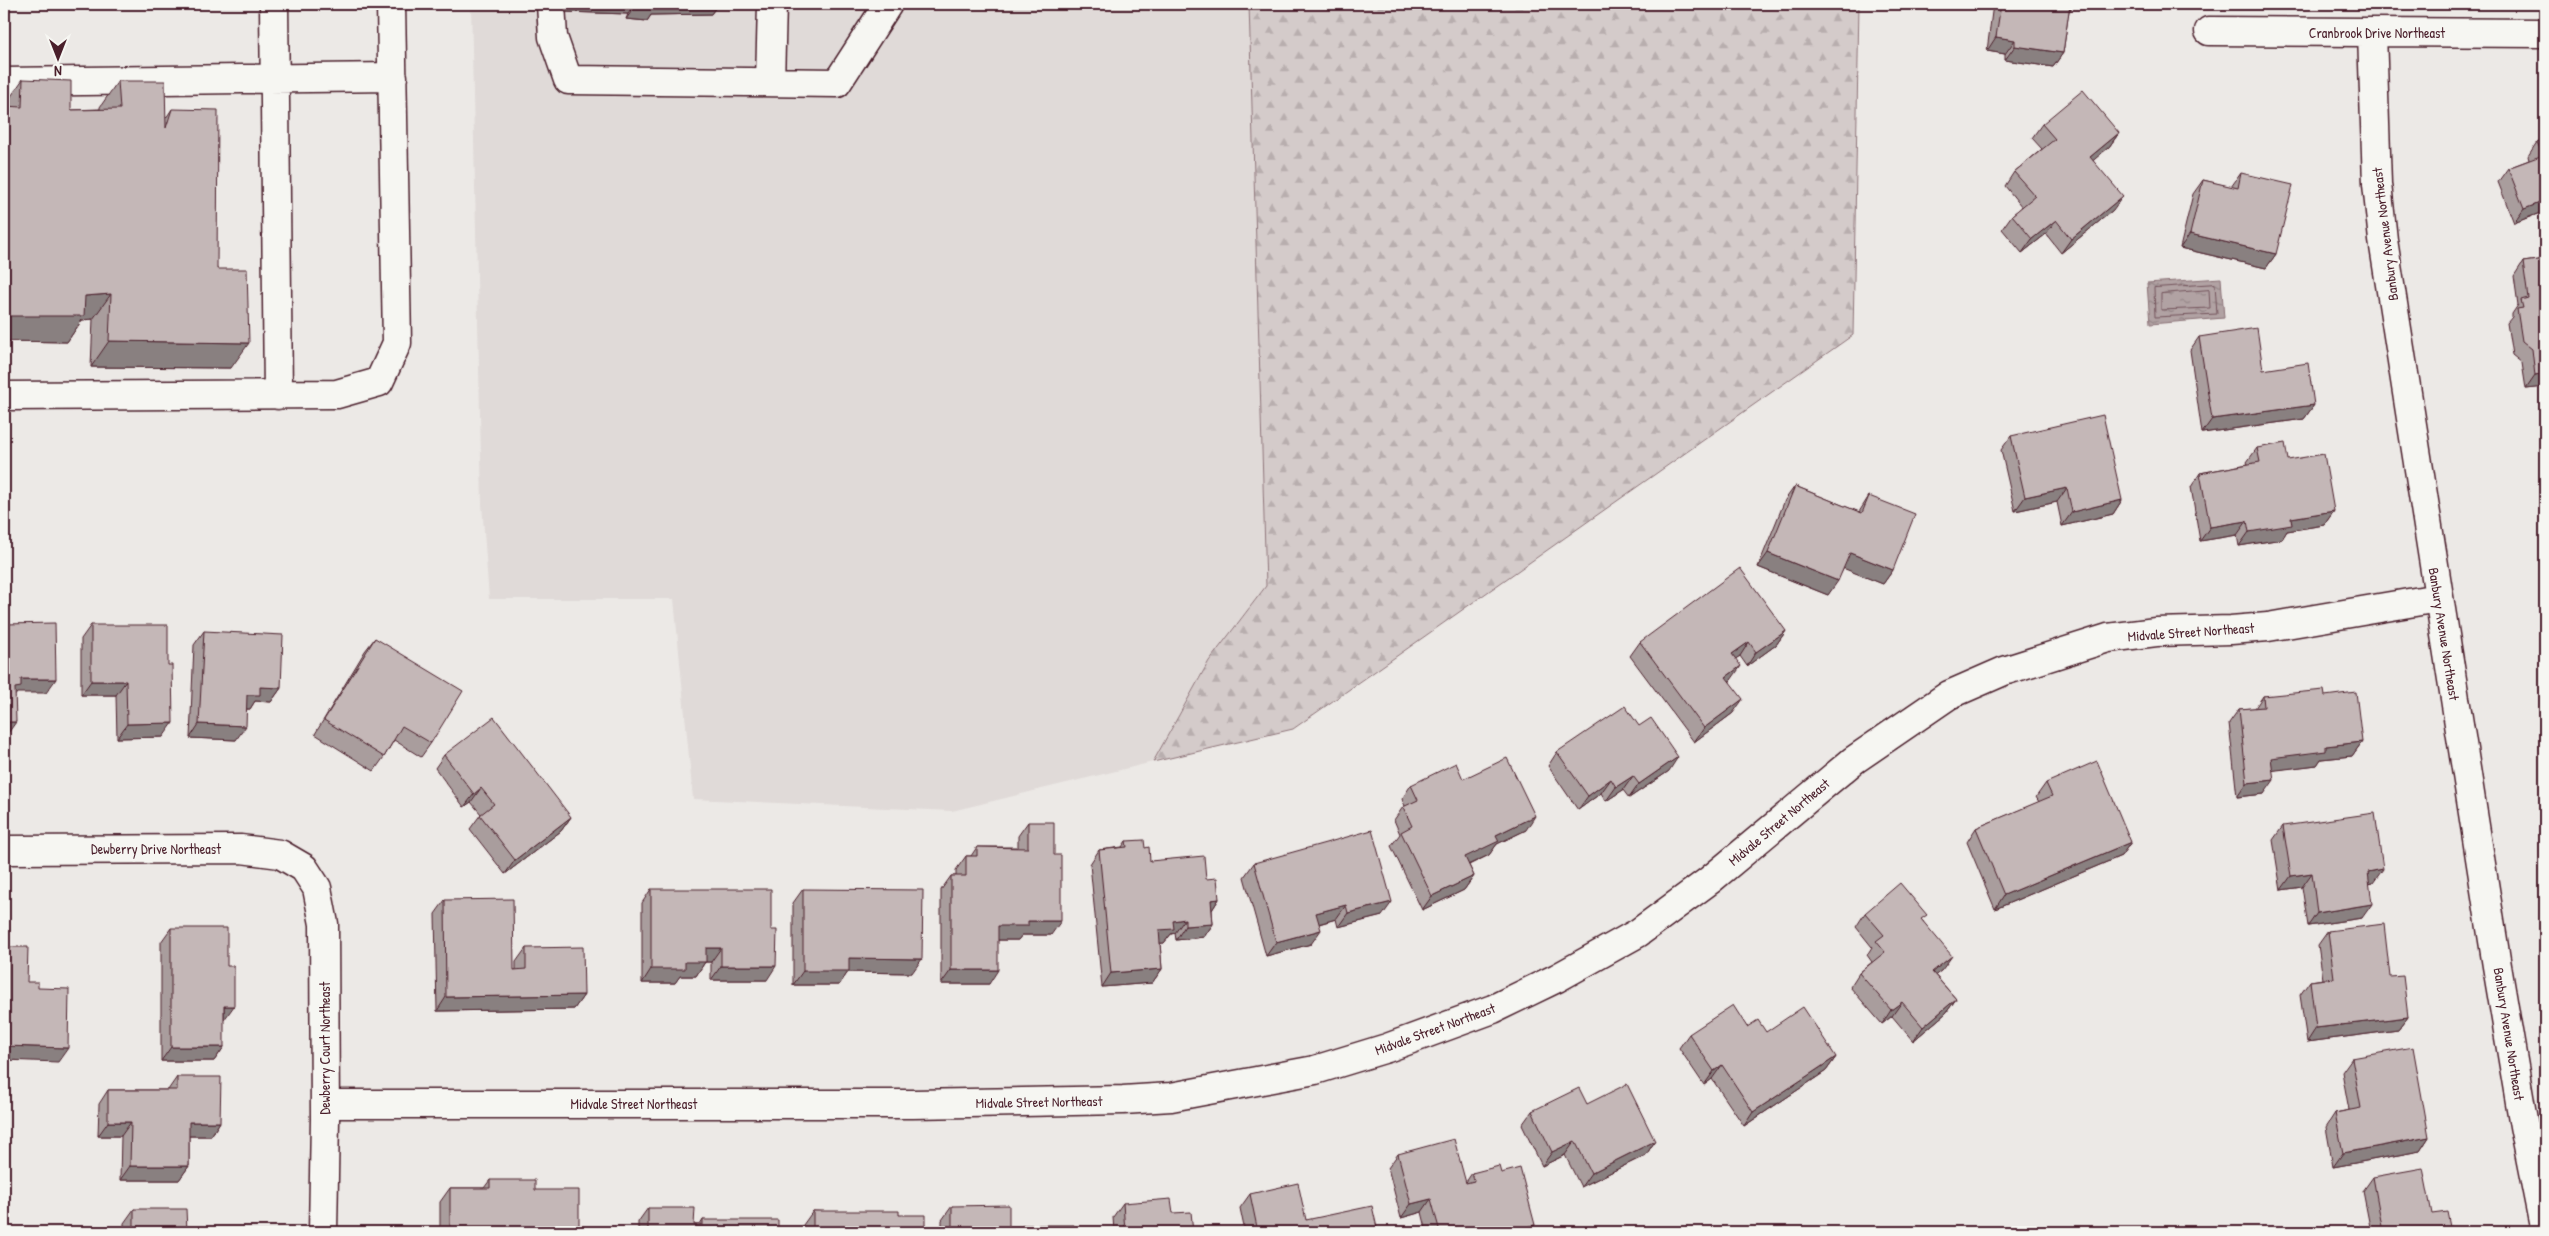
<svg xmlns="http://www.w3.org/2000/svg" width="2549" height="1236" viewBox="0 0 2549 1236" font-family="'Patrick Hand',sans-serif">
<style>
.built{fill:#e0dad8}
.forest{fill:url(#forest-firs);stroke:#8f757a}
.water{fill:url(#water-ripples);stroke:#886e73}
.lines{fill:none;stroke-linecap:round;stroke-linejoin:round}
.shore{stroke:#73535b;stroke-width:1}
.minor-casing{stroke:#4a1f2b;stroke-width:31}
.minor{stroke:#f6f6f2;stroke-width:28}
.wall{fill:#a99d9d;stroke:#4a1f2b}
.shaded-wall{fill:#898080;stroke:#4a1f2b}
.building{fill:#c4b7b7;stroke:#4a1f2b}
.labels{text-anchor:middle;stroke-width:5;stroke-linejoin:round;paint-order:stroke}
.street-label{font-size:14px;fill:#4a1f2b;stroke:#f6f6f2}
</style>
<defs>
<pattern id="forest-firs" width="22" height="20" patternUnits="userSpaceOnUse" patternTransform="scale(1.25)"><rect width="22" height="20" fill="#d4cbca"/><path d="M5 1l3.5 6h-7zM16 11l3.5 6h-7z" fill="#b8aeae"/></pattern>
<pattern id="water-ripples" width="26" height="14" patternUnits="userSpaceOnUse" patternTransform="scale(1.25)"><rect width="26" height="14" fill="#b1a2a3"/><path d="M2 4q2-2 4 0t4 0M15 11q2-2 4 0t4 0" fill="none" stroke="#928385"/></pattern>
</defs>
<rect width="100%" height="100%" fill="#ece9e6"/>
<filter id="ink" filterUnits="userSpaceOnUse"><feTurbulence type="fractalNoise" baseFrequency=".02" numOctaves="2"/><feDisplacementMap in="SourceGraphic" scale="10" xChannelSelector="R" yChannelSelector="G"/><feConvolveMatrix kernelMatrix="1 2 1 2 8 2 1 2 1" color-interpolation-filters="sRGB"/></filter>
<g filter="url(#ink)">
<path class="built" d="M471 4H1249L1266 586 1209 661 1153 762 952 811 693 799 674 599H489L482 504Z"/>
<path class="forest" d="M1249 4H1859L1853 335 1293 729 1153 762 1209 661 1266 586Z"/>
<path class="water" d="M2221 278 2224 318 2150 324 2147 283Z"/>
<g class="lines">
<path class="shore" d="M2215 284 2217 314 2155 317 2154 288Z
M2209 290 2210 308 2161 310V294Z"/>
<g class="minor-casing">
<path id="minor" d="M274 4 278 395
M551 4 553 37 568 80 837 83 888 4
M2209 31 2545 33
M2372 33 2377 184 2383 240 2497 966 2524 1126 2545 1232
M4 82 393 77
M770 82 772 4
M4 396 337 394 379 382 397 343 391 4
M4 850 241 849 280 854 304 868 317 888 324 924 325 1119 323 1232
M325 1104H913L1123 1100 1171 1097 1315 1070 1387 1048 1493 1009 1557 978 1638 933 1710 880 1854 760 1949 695 2004 671 2108 638 2156 632 2231 630 2268 627 2438 598"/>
</g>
<use href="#minor" class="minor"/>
</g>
<path class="wall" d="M565 4H718L711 14 651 15 647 21 626 19 628 14 565 12Z
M1993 4H2074L2069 11 2063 53 2053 67 2005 60V54L1987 51Z
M23 79 71 110 100 109V107L118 81 166 118 172 109 217 269 231 368 91 367 93 319 82 320 67 342 4 341V106H5V105Z
M2042 124 2119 133 2109 147 2093 160 2113 210 2061 253 2046 234 2022 253 2002 229 2012 215 2022 207 2005 186 2014 172 2042 149 2032 138Z
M2545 138V211L2514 223 2498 182 2508 168 2529 160 2528 156 2537 142Z
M2241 173 2276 254 2266 268 2180 248 2193 194 2203 180 2231 187Z
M2545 259V387L2526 389 2522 363 2512 355 2507 323 2512 317V314L2518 305 2514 276 2523 262Z
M2199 337 2263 370 2314 405 2304 419 2202 433 2190 350Z
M2545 423V456L2541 429Z
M2011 436 2122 500 2113 514 2062 526 2057 502 2015 511 2001 450Z
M2257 448 2288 460 2334 511 2324 525 2287 531 2282 539 2239 546 2237 535 2200 541 2191 487 2200 473 2248 464 2247 462Z
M2545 477V513L2541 483Z
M1795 486 1859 512 1869 496 1893 570 1883 584 1844 568 1828 595 1758 567 1785 500Z
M91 625 168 665 163 737 117 738 116 695H81V639Z
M204 631 281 688 271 702 255 701 250 709H246L236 740 190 738 194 645Z
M1786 631 1776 645 1747 666 1740 656 1735 659 1731 680 1730 681 1733 713 1694 742 1630 656 1640 642Z
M375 638 431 743 421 757 394 740 384 757 374 771 315 734 365 651Z
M2263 696H2325L2362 742 2352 756 2321 759 2317 765 2273 770 2264 794 2237 797 2229 723 2239 709 2255 708Z
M1639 726 1669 771 1629 798 1623 790 1606 801 1601 793 1578 810 1548 766 1557 752Z
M444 755 571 817 561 831 505 874 470 829 481 814 471 802 464 807 435 768Z
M1463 779 1526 830 1497 844 1489 855 1469 865 1474 876 1464 890 1422 910 1391 846 1400 834 1394 820 1403 807 1405 806 1402 799 1411 785Z
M2046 783 2131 842 2121 856 1995 909 1967 842 1976 828 2039 802 2036 797Z
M1028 822 1051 935H1022L1018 940H998L989 984H941V890L951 876H956V870L966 856H971L977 847H1018V836Z
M2283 826 2373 883 2369 884 2362 918 2308 926 2302 887 2281 890 2273 840Z
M1126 841 1145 848 1150 861 1206 879 1219 899 1212 910 1213 924 1204 937 1176 940 1175 933 1171 934 1164 943H1160L1162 969 1152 983 1102 987 1090 864 1099 850 1122 847Z
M1254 863 1382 916 1338 927 1336 919 1319 924 1311 944 1266 956 1244 877Z
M651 889 767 980H711V962H705L696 976H680L675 983H642V903Z
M803 889 912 973 848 972 839 985H793V903Z
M445 900 514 970H516V962L526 948 584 995 574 1009 437 1011 435 914Z
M1865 913 1923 921 1942 970 1935 975 1956 999 1946 1013 1913 1041 1892 1016 1882 1024 1850 987 1859 973 1872 962 1867 955 1872 947 1856 927Z
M171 928 224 1047 214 1061H161V942Z
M2328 931 2390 977 2408 1017 2398 1030 2307 1042 2300 995 2310 981 2323 979 2318 945Z
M1747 1027 1766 1032 1836 1057 1826 1071 1744 1126 1712 1079 1704 1085 1679 1048 1689 1034Z
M2352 1058 2429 1137 2420 1151 2333 1167 2326 1127 2335 1113 2349 1110 2342 1072Z
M177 1077 220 1122 211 1136H189V1166L179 1180H120L121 1136H98L99 1104 108 1090H168Z
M1587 1104 1655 1141 1646 1155 1581 1187 1565 1155 1542 1166 1522 1125 1532 1111Z
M1398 1154 1466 1182 1472 1173H1501L1535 1225 1530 1232H1427L1422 1212 1401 1218 1388 1168Z
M2373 1177 2432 1214 2451 1232H2371L2363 1191Z
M490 1180 579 1232H440V1202L450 1188H484Z
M1250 1194 1306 1220 1378 1232H1245L1240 1208Z
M1123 1203 1173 1213 1193 1232H1114L1113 1217Z
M952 1206 1009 1231 1019 1230 1023 1225 1074 1232H942V1220Z
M648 1208 694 1225H700L703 1220 778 1232H638V1222Z
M134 1209 187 1232H124V1223Z
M813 1211 899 1215 926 1232H803V1225Z"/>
<path class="shaded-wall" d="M571 4H635L628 14 565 12Z
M637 4H718L711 14 651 15 647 21 626 19Z
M2067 4H2074L2067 14Z
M1996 37 2015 40 2005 54 1987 51Z
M2015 46 2063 53 2053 67 2005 60Z
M2119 133 2109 147 2081 171 2090 157Z
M2123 196 2113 210 2061 253 2071 239Z
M2545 201V211L2514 223 2524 209Z
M2056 220 2046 234 2022 253 2032 239Z
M2190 234 2276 254 2266 268 2180 248Z
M111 294 93 319 82 320 67 342 4 341V316L85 296Z
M109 341 249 343 231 368 91 367Z
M2545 374V387L2526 389 2535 376Z
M2314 405 2304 419 2202 433 2212 419Z
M2067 488 2057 502 2015 511 2025 497Z
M2122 500 2113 514 2062 526 2072 512Z
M2334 511 2324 525 2287 531 2282 539 2239 546 2249 532 2291 518Z
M2247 521 2237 535 2200 541 2210 527Z
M1768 553 1838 581 1828 595 1758 567Z
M1850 553 1893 570 1883 584 1840 567Z
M1786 631 1776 645 1747 666 1756 652Z
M1749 642 1740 656 1722 668 1732 654Z
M1741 666 1731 680 1716 690 1726 677Z
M21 679H56L46 693H17L11 701 5 702Z
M91 681H126L116 695H81Z
M260 687 281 688 271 702 255 701 250 709H237L247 695Z
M1743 699 1733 713 1694 742 1704 728Z
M4 722H16L6 736H4Z
M173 723 163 737 117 738 127 724Z
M199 724 246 726 236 740 190 738Z
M2362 742 2352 756 2321 759 2317 765 2261 772 2271 758 2326 746Z
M1678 757 1669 771 1629 798 1639 784Z
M1633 776 1623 790 1606 801 1616 787Z
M1611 779 1601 793 1578 810 1588 796Z
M2274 780 2264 794 2237 797 2247 783Z
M481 788 471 802 464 807 474 794Z
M1535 816 1526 830 1497 844 1489 855 1455 871 1465 857 1496 835Z
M571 817 561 831 505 874 515 860Z
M2131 842 2121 856 1995 909 2004 895Z
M2383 869 2373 883 2358 886 2368 872Z
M2312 873 2302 887 2281 890 2291 876Z
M1474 876 1464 890 1422 910 1432 896Z
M1219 899 1210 913 1211 900Z
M1392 902 1382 916 1338 927 1348 913Z
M2372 904 2362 918 2308 926 2317 913Z
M1346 905 1336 919 1307 927 1316 913Z
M1185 919 1175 933 1171 934 1164 943 1149 944 1159 930 1173 921Z
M1028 921H1061L1051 935H1022L1018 940H989L998 926Z
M1213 924 1204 937 1176 940 1185 926Z
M1321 930 1311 944 1266 956 1276 942Z
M706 948H721L711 962H705L696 976H680L675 983H642L651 969 685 962Z
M1952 956 1942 970 1922 986 1932 972Z
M849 958 922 959 912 973 848 972 839 985H793L803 971Z
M721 966H776L767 980H711Z
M1162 969 1152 983 1102 987 1111 973Z
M951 970H998L989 984H941Z
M584 995 574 1009 437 1011 446 997Z
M1956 999 1946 1013 1913 1041 1923 1027Z
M1902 1002 1892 1016 1882 1024 1891 1010Z
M224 1006H234L224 1020Z
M2408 1017 2398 1030 2307 1042 2316 1028Z
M4 1046 68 1048 58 1062 4 1060Z
M171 1047H224L214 1061H161Z
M1836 1057 1826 1071 1744 1126 1753 1112Z
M1722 1065 1712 1079 1704 1085 1714 1071Z
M108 1122H131L121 1136H98Z
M189 1122H220L211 1136H180Z
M2429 1137 2420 1151 2333 1167 2343 1153Z
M1575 1141 1565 1155 1542 1166 1552 1152Z
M1655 1141 1646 1155 1581 1187 1591 1173Z
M130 1166H189L179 1180H120Z
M1431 1199 1422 1212 1401 1218 1411 1204Z
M1535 1225 1530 1232H1506Z"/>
<path class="building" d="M2001 4H2070L2063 53 2015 46V40L1996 37Z
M23 79 71 81V110L120 109 118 81H165L166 128 172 109 218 110 217 269H247L249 343 109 341 111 294 85 296 84 316H4V106L22 107Z
M2083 90 2119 133 2090 157 2123 196 2071 239 2056 220 2032 239 2012 215 2035 196 2014 172 2055 139 2042 124Z
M2545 138V201L2524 209 2508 168 2543 155 2537 142Z
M2241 173 2293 185 2276 254 2190 234 2203 180 2238 188Z
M2545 259V374L2535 376 2532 349 2522 341 2517 309 2523 308 2521 300 2528 298 2523 262Z
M2257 328 2263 370 2308 363 2314 405 2212 419 2199 337Z
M2103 415 2122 500 2072 512 2067 488 2025 497 2011 436Z
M2285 443 2288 460 2324 454 2334 511 2291 518 2292 525 2249 532 2247 521 2210 527 2200 473 2260 462 2257 448Z
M1795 486 1862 513 1869 496 1915 514 1893 570 1850 553 1838 581 1768 553Z
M1740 568 1786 631 1756 652 1749 642 1732 654 1741 666 1726 677 1743 699 1704 728 1640 642Z
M55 623 56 679H21V687L15 688 16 722H4V624Z
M91 625H168V665H172L173 723 127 724 126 681H91Z
M204 631 283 635 281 688 260 687V695H247L246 726 199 724Z
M375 638 463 691 431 743 402 726 384 757 324 720Z
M2324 690 2325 696 2356 692 2362 742 2326 746V751L2271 758 2274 780 2247 783 2239 709 2264 707 2263 696Z
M1625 706 1639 726 1651 718 1678 757 1639 784 1633 776 1616 787 1611 779 1588 796 1557 752Z
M494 717 571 817 515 860 480 815 494 804 481 788 474 794 444 755Z
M1507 758 1535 816 1496 835 1499 841 1465 857 1474 876 1432 896 1401 832 1412 826 1403 807 1418 800 1411 785 1456 763 1463 779Z
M2097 761 2131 842 2004 895 1976 828 2052 796 2046 783Z
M2375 813 2383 869 2368 872 2372 904 2317 913 2312 873 2291 876 2283 826Z
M1028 822H1054V855H1061V921H1028V926H998V970H951V876H966V856H977V847L1028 848Z
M1372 830 1392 902 1348 913 1346 905 1316 913 1321 930 1276 942 1254 863Z
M1144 840 1145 848 1149 847 1150 861 1204 856 1206 879 1217 878 1219 899 1211 900 1213 924 1185 926V919L1173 921 1174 929 1159 930 1162 969 1111 973 1099 850 1127 847 1126 841Z
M1900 883 1927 915 1921 919 1952 956 1932 972 1956 999 1923 1027 1902 1002 1891 1010 1859 973 1885 952 1876 941 1884 935 1865 913Z
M651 889H771V930H777L776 966H721V948H706V962H685V969H651Z
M803 889 923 890 922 959 849 958V971H803Z
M513 899 514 970 526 969V948L583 947 584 995 446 997 445 900Z
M2384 924 2390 977 2403 976 2408 1017 2316 1028 2310 981 2334 978 2328 931Z
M171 928H227V966H234V1006H224V1047H171Z
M4 947H28L27 982H38V988L69 989 68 1048 4 1046Z
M1733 1005 1747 1027 1758 1020 1766 1032 1803 1007 1836 1057 1753 1112 1722 1065 1714 1071 1689 1034Z
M2413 1047 2429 1137 2343 1153 2335 1113 2361 1108 2352 1058Z
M177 1077H221L220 1122H189V1166H130L131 1122H108V1090H177Z
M1627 1084 1655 1141 1591 1173 1575 1141 1552 1152 1532 1111 1579 1088 1587 1104Z
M1454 1139 1466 1183 1474 1181 1472 1173 1499 1166 1501 1173 1520 1168 1535 1225 1506 1232H1440L1431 1199 1411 1204 1398 1154Z
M2423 1168 2432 1214 2447 1212 2451 1232H2383L2373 1177Z
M490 1180H535V1190H579V1232H450V1188H490Z
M1298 1183 1306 1220 1372 1206 1378 1232H1258L1250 1194Z
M1171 1199 1173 1213 1191 1212 1193 1232H1125L1123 1203Z
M1009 1205V1231L1023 1230V1225H1074V1232H952V1206Z
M648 1208H695L694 1225H703V1220H778V1232H648Z
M134 1209H186L187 1232H134Z
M813 1211H899V1215H926V1232H813Z"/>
</g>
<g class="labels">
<g class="street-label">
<text x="2377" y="38">Cranbrook Drive Northeast</text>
<text transform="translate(2385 234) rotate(-97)" y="5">Banbury Avenue Northeast</text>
<text transform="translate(2191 632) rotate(-4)" y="5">Midvale Street Northeast</text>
<text transform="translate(2444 634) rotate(81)" y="5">Banbury Avenue Northeast</text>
<text transform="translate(1779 822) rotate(-40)" y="5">Midvale Street Northeast</text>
<text x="156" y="854">Dewberry Drive Northeast</text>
<text transform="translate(1435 1029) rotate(-20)" y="5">Midvale Street Northeast</text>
<text transform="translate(2509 1034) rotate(81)" y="5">Banbury Avenue Northeast</text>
<text transform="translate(325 1048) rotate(-90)" y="5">Dewberry Court Northeast</text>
<text transform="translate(1039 1102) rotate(-1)" y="5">Midvale Street Northeast</text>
<text x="634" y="1109">Midvale Street Northeast</text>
</g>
</g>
<rect width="2549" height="1236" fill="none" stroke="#f6f6f2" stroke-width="20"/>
<rect x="10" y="10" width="2529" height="1216" fill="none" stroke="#4a1f2b" stroke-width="2" filter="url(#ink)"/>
<g transform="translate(58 58) rotate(180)" stroke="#f6f6f2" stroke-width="4" paint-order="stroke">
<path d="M0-4L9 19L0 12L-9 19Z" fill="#4a1f2b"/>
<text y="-8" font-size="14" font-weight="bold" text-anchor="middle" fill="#4a1f2b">N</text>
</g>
</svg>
